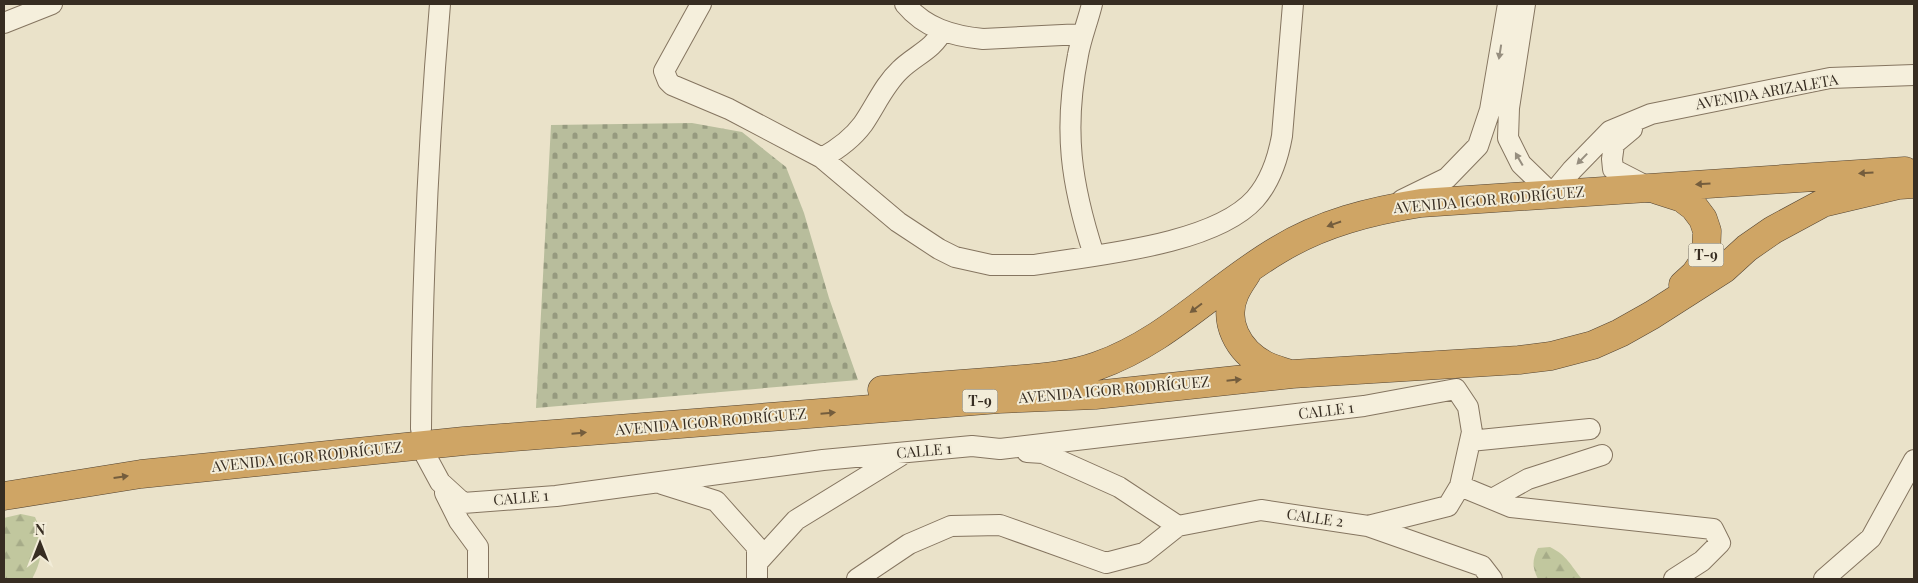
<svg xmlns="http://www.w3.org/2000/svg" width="1918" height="583" viewBox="0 0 1918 583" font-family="'Playfair Display',serif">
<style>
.forest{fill:url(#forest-firs)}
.cemetery{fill:url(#cemetery-stones)}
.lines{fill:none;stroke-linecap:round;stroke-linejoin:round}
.minor-casing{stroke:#857560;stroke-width:22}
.highway-casing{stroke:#534433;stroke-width:29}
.minor{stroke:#f5efdc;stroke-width:20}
.highway{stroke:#cfa565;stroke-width:28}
.oneway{fill:#968e7f}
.oneway2{fill:#745d3d}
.labels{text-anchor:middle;stroke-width:4;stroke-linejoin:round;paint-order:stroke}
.shield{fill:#f2ecd8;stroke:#6f6659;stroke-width:1}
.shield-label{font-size:14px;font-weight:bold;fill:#372d22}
.street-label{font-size:15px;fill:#372d22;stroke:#f2ecd8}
</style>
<defs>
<pattern id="forest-firs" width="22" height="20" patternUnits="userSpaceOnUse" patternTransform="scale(1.25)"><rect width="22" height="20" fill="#c1c79e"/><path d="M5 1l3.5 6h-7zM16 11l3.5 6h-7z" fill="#a6ab88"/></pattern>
<pattern id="cemetery-stones" width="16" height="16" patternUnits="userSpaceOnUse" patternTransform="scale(1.25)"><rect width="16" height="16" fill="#b8bd9c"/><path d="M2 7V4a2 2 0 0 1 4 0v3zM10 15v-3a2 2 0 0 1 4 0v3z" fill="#969a7f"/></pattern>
</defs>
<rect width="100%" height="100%" fill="#eae2c9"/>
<path class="forest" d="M21 514 35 517C45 537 43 560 32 579H4V518Z
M1550 547C1568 556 1570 565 1582 579H1538C1532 567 1532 560 1538 548Z"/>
<path class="cemetery" d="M692 123 742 132 786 167 804 213 829 298 858 380 536 408 551 125Z"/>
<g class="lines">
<g class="minor-casing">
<path id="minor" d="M701 4 664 71 668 81 672 85 729 109 822 158 898 222 939 249 955 257 991 265H1034C1095 255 1214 245 1255 199 1270 182 1278 158 1282 136L1293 4
M905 4C925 28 952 36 983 39L1083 34
M1092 4C1088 21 1081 38 1078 55 1063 130 1071 184 1094 255
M1525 4 1509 108 1508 138 1521 164 1552 194 1572 170 1610 131 1651 114 1830 78 1914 75
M4 23 52 4
M1632 129 1614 144 1612 159 1613 169 1648 187
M822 158C838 149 852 139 863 124 876 105 884 85 900 70 914 56 934 49 942 31
M1402 200 1447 178 1478 146 1490 110 1508 4
M421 429C422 287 428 145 440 4
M1470 441 1590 429
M420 445 440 482 463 503 556 496 823 460 972 446 1000 449 1144 432 1364 406 1456 389 1468 407 1472 432 1460 486
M1027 452 1043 453 1119 487 1178 526
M662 484 716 501 757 547V579
M445 493 459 521 478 547V579
M1492 499 1528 479 1602 455
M1368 526 1482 566 1492 579
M757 563 796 520 900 456
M857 579 909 544 951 526 1000 525 1106 563 1144 553 1178 526 1261 510 1368 526 1448 506 1460 486 1511 507 1713 529 1720 543 1702 561 1674 579
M1824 579 1871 538 1914 460"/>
</g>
<g class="highway-casing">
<path id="highway" d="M1657 190 1682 198 1694 207 1703 219 1707 231 1706 258 1695 274 1683 285
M1247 273C1243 279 1238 286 1235 293 1222 321 1238 351 1265 365 1273 369 1282 371 1290 374
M882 390C921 387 960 384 1000 381 1032 378 1066 377 1097 366 1168 341 1215 287 1278 250 1322 223 1371 211 1421 203L1905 171
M4 496 141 474 464 441 999 399 1095 395 1292 374 1519 360 1551 356 1593 345 1620 333 1652 315 1724 269 1747 248 1773 230 1823 203 1899 185 1914 184"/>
</g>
<use href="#minor" class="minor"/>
<use href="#highway" class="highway"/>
</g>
<defs><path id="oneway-solid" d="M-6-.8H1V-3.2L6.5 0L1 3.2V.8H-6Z" transform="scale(1.25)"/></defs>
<g class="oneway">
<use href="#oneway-solid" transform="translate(1500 52) rotate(99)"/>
<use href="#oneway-solid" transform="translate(1519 159) rotate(-120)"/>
<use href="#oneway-solid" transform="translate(1582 159) rotate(134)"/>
</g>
<g class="oneway2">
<use href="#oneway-solid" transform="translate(1866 173) rotate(176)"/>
<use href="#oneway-solid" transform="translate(1703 184) rotate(176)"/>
<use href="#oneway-solid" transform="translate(1334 224) rotate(161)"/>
<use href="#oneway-solid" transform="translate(1196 308) rotate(143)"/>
<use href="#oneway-solid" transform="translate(1234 380) rotate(-6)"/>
<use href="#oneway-solid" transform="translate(828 413) rotate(-5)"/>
<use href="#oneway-solid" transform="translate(579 433) rotate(-5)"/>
<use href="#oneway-solid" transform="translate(121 477) rotate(-8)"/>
</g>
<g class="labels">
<g class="shield">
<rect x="1688.5" y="243.5" width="35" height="23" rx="4"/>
<rect x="962.5" y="389.5" width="35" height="23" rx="4"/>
</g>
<g class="shield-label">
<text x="1706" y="260">T-9</text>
<text x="980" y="406">T-9</text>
</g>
<g class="street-label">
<text transform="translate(1767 92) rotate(-10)" y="5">AVENIDA ARIZALETA</text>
<text transform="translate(1489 200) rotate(-5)" y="5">AVENIDA IGOR RODRÍGUEZ</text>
<text transform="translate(1114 390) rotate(-5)" y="5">AVENIDA IGOR RODRÍGUEZ</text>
<text transform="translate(1326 411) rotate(-7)" y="5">CALLE 1</text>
<text transform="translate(711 422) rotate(-5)" y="5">AVENIDA IGOR RODRÍGUEZ</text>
<text transform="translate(924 451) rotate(-5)" y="5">CALLE 1</text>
<text transform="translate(307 457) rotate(-6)" y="5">AVENIDA IGOR RODRÍGUEZ</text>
<text transform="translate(521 498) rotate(-5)" y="5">CALLE 1</text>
<text transform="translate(1315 518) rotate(8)" y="5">CALLE 2</text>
</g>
</g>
<rect width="1918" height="583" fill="none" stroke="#372d22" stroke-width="10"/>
<g transform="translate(40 543)" stroke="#f2ecd8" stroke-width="4" paint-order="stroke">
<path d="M0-4L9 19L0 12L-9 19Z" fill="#372d22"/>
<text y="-8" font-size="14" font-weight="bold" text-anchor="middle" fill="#372d22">N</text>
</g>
</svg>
